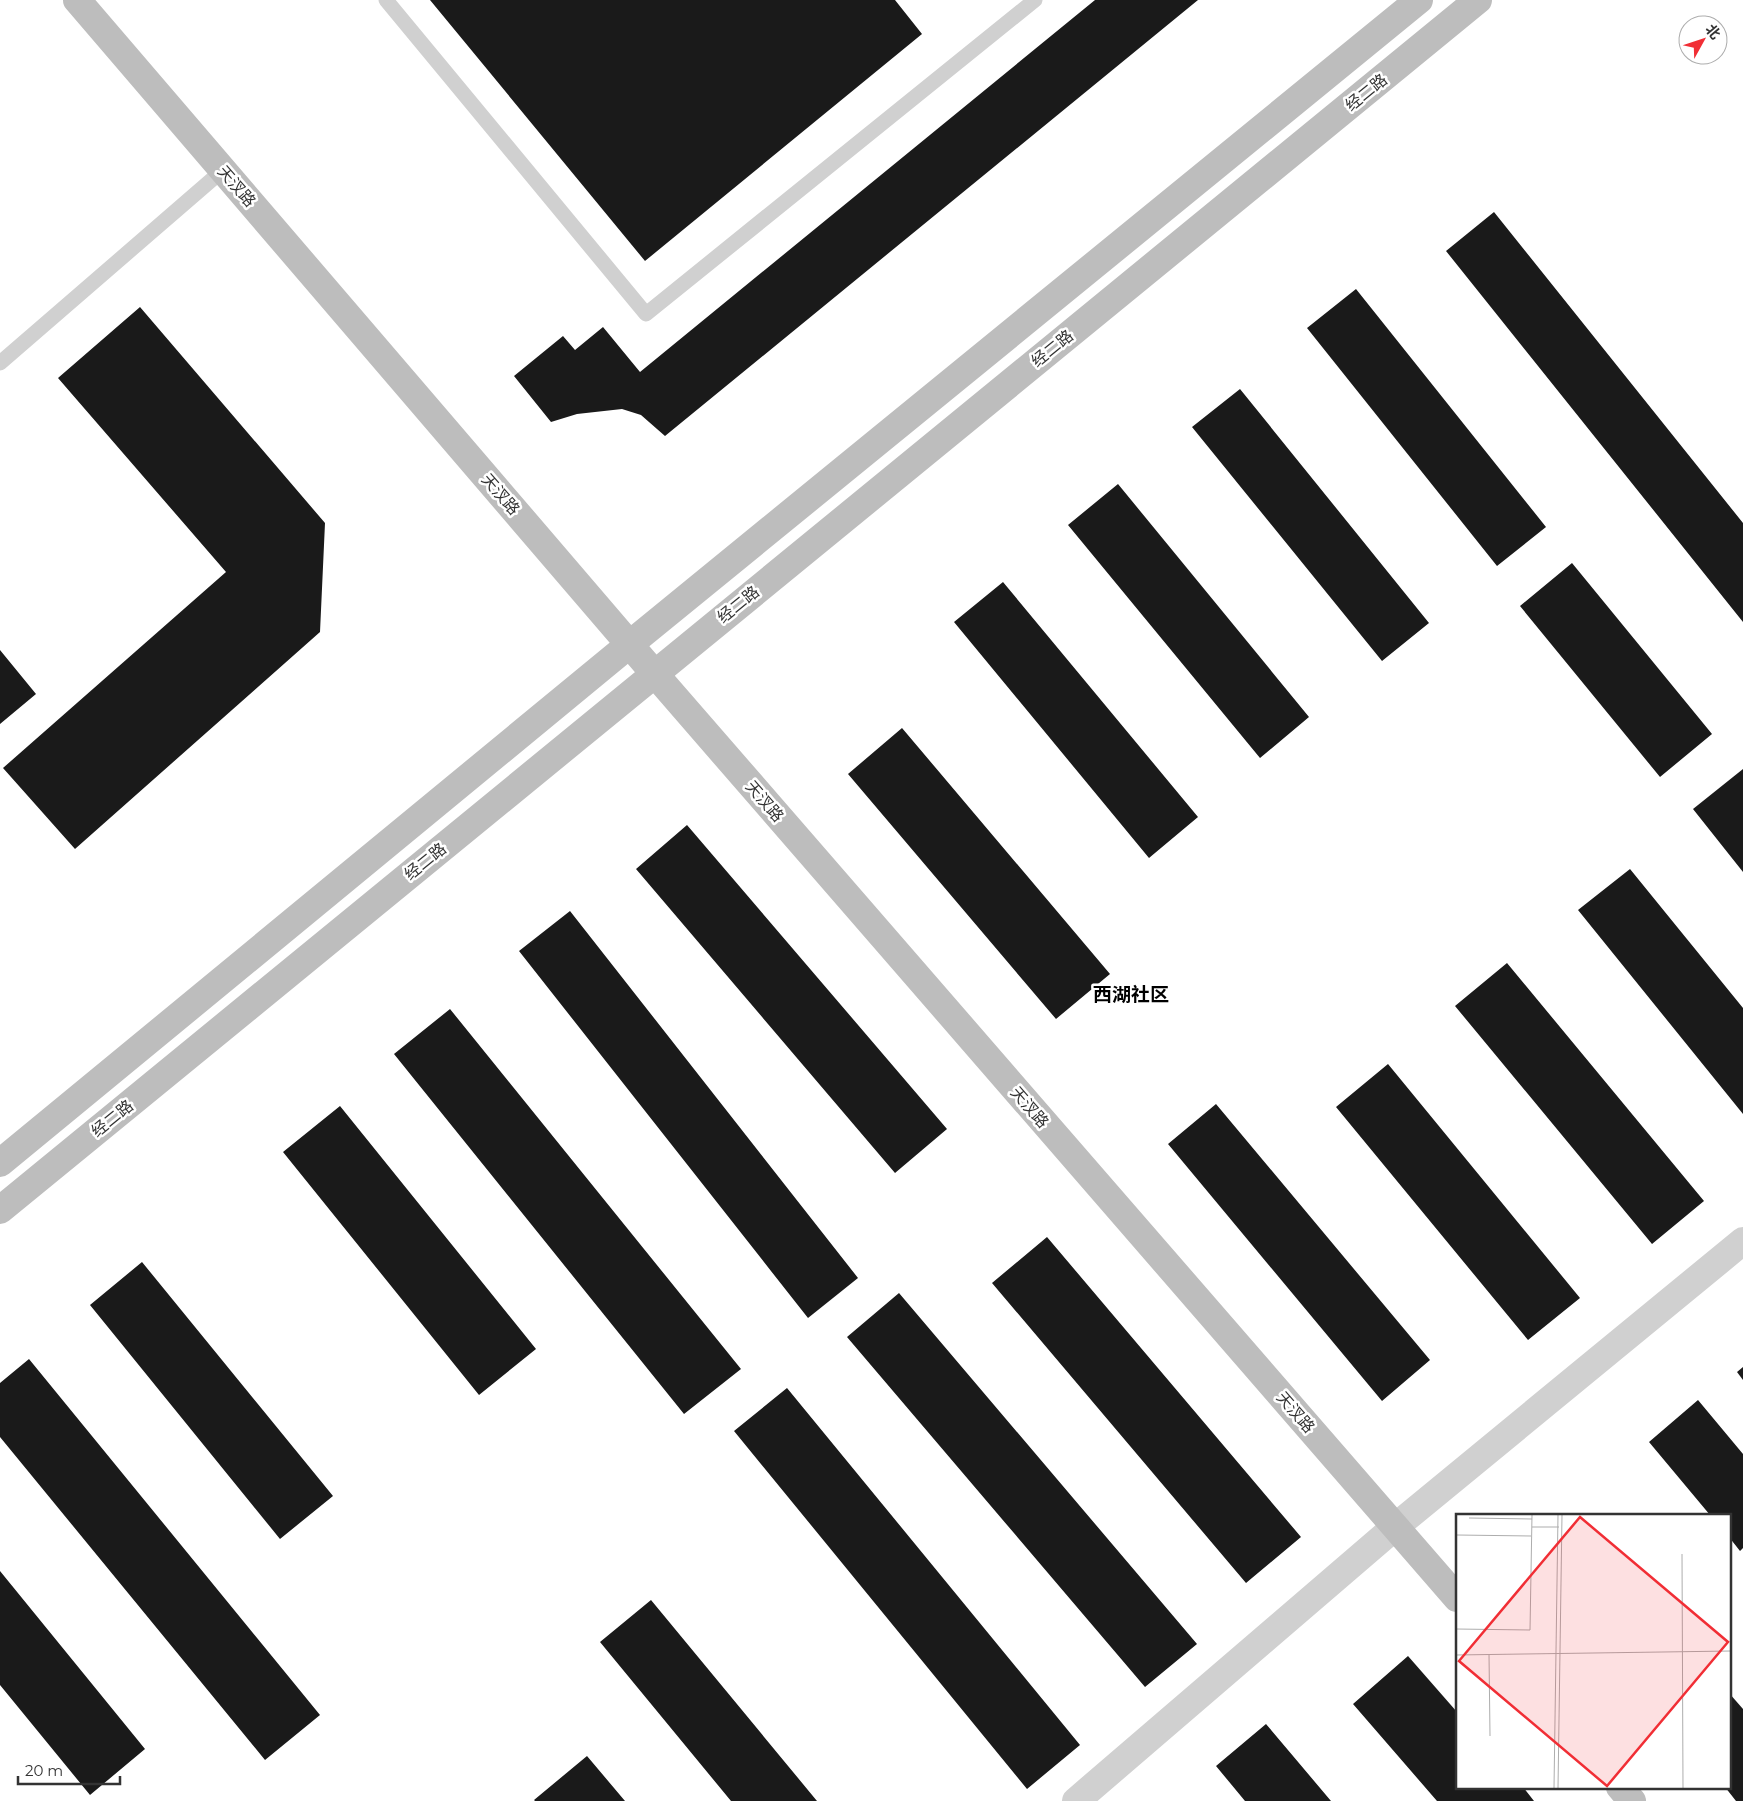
<svg xmlns="http://www.w3.org/2000/svg" width="1743" height="1801" viewBox="0 0 1743 1801" font-family="Montserrat,'Noto Sans SC',sans-serif">
<style>
.building{fill:#1a1a1a}
.lines{fill:none;stroke-linecap:round;stroke-linejoin:round}
.lane{stroke:#d0d0d0;stroke-width:15}
.street{stroke:#d0d0d0;stroke-width:28}
.secondary{stroke:#bdbdbd;stroke-width:28}
.labels{text-anchor:middle;stroke-width:5;stroke-linejoin:round;paint-order:stroke}
.street-label{font-size:16px;fill:#333;stroke:#fff}
.quarter-label{font-size:19px;font-weight:bold;fill:#000;stroke:#fff}
.inset-road{fill:none;stroke:#adadad;stroke-width:1}
.view{fill:#f12e35;fill-opacity:0.15;stroke:#f12e35;stroke-width:2.5}
.inset-edge{fill:none;stroke:#333;stroke-width:2.5}
</style>
<rect width="100%" height="100%" fill="#fff"/>
<path class="building" d="M430 0H895L922 34 645 261Z
M1095 0H1198L665 436 641 415 622 409 577 414 551 422 514 376 563 336 575 350 603 327 640 372Z
M1494 212 1743 523V622L1446 251Z
M1356 289 1546 527 1497 566 1307 328Z
M140 307 325 523 320 632 75 849 3 768 226 572 58 378Z
M1240 389 1429 623 1382 661 1192 427Z
M1118 484 1309 717 1260 758 1068 525Z
M1572 563 1712 734 1660 777 1520 606Z
M1003 582 1198 817 1149 858 954 622Z
M0 650 36 694 0 724Z
M902 728 1110 974 1056 1019 848 774Z
M1743 769V872L1693 809Z
M687 825 947 1129 895 1173 636 869Z
M1630 869 1743 1008V1114L1578 910Z
M570 911 858 1278 808 1318 519 951Z
M1507 963 1704 1201 1652 1244 1455 1006Z
M450 1009 741 1369 684 1414 394 1054Z
M1388 1064 1580 1298 1528 1340 1336 1107Z
M1216 1104 1430 1360 1382 1401 1168 1144Z
M340 1106 536 1349 479 1395 283 1152Z
M1047 1237 1301 1537 1246 1583 992 1283Z
M142 1262 333 1496 280 1539 90 1305Z
M899 1293 1197 1644 1145 1687 847 1337Z
M29 1359 320 1715 265 1760 0 1437V1383Z
M1743 1367V1380L1737 1372Z
M787 1388 1080 1745 1027 1789 734 1431Z
M1698 1400 1743 1454V1548L1740 1551 1729 1537V1515H1710L1649 1442Z
M0 1571 145 1749 90 1795 0 1685Z
M651 1600 817 1801H731L600 1642Z
M1408 1656 1457 1712V1787H1523L1534 1801H1437L1353 1704Z
M1729 1693 1743 1709V1801H1736L1725 1787H1729Z
M1266 1724 1331 1801H1245L1216 1766Z
M587 1756 625 1801H535L534 1800Z"/>
<g class="lines">
<path class="lane" d="M386 0 646 314 1035 0
M0 363 223 170"/>
<path class="street" d="M1076 1801 1395 1527 1743 1241"/>
<path class="secondary" d="M77 0 654 673 1457 1598
M0 1163 630 644 1419 0
M0 1210 1478 0
M1620 1787 1632 1801"/>
</g>
<g class="labels">
<g class="street-label">
<text transform="translate(1366 92) rotate(-39)" y="6">经二路</text>
<text transform="translate(237 186) rotate(49)" y="6">天汊路</text>
<text transform="translate(1052 348) rotate(-39)" y="6">经二路</text>
<text transform="translate(501 494) rotate(49)" y="6">天汊路</text>
<text transform="translate(738 604) rotate(-39)" y="6">经二路</text>
<text transform="translate(765 801) rotate(49)" y="6">天汊路</text>
<text transform="translate(425 861) rotate(-39)" y="6">经二路</text>
<text transform="translate(1030 1107) rotate(49)" y="6">天汊路</text>
<text transform="translate(112 1118) rotate(-39)" y="6">经二路</text>
<text transform="translate(1296 1412) rotate(49)" y="6">天汊路</text>
</g>
<g class="quarter-label">
<text x="1131" y="1001">西湖社区</text>
</g>
</g>
<g transform="translate(1456 1514)">
<rect width="275" height="275" fill="#fff"/>
<path class="inset-road" d="M13 4 76 5M76 13H103M1 21 75 22M226 40 227 274M0 115 74 116 76 1M33 140 34 222M0 141 275 137M98 274 102 1M102 274 106 1"/>
<path class="view" d="M124 3 272 128 151 272 3 147Z"/>
<rect width="275" height="275" class="inset-edge"/>
</g>
<g transform="translate(1703 40) rotate(50)"><circle r="24" fill="#ffffff" stroke="#adadad"/>
<path d="M0-4L9 19L0 12L-9 19Z" fill="#f12e35"/>
<text y="-8" font-size="14" font-weight="bold" text-anchor="middle" fill="#333333">北</text>
</g>
<path d="M18 1776v8h102v-8" fill="none" stroke="#333333" stroke-width="2.5"/>
<text x="25" y="1776" font-size="15" fill="#333333" stroke="#ffffff" stroke-width="4" paint-order="stroke">20 m</text>
</svg>
